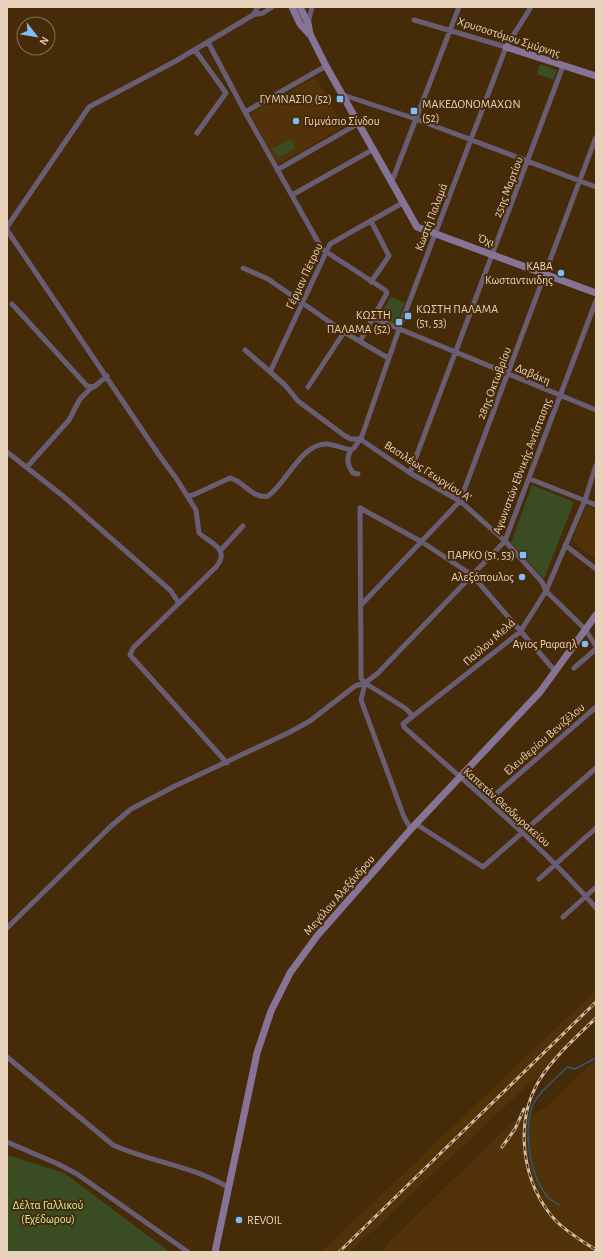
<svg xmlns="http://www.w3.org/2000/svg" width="603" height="1259" viewBox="0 0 603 1259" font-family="'Alegreya Sans',sans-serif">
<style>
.built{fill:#523209}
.green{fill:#3a4c21}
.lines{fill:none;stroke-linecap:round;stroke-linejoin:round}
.stream{stroke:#2c5880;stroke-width:1.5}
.street{stroke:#685d73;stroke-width:5}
.secondary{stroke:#867497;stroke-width:7}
.rail-casing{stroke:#d1bba3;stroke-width:3}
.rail{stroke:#462b08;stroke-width:1.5;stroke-dasharray:4.5;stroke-linecap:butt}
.poi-dot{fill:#7ebdf9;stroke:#462b08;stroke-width:1.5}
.labels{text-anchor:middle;stroke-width:4;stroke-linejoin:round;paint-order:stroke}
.street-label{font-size:12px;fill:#e8d2bc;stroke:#462b08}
.poi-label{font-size:12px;fill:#e8d2bc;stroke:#462b08;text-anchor:end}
.park-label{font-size:12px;fill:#cdf1a0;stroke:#462b08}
</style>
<rect width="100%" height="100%" fill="#462b08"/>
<path class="built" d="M316 77 343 127 277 165 250 114Z
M586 505 596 510V560L573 541Z
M596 990V1021L350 1252H321Z
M596 1059V1252H385L386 1245 510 1124 546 1108Z"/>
<path class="green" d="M540 64 557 70 554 80 537 74Z
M291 139 296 148 278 158 272 149Z
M391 297 405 303 396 325 378 318Z
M532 485 574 502 544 579 511 543Z
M7 1155 64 1173 170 1252H7Z"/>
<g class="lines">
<path class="stream" d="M559 1205C555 1202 549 1200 547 1196 530 1175 523 1132 532 1107 538 1092 556 1079 567 1067L575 1069 596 1058"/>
<path class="street" d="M253 15 258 7
M414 20 506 47
M308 23 312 7
M208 42 245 112 322 249 385 290 387 293 360 341
M195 50 226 93 197 133
M343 95 416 119 596 187
M245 112 326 66
M277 170 359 123
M392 181 459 7
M292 195 374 149
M371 221 389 256 371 282
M7 227 89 107 174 62 253 15 263 13 272 7
M7 230 159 455 176 478 196 510 199 533C210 543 231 549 216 567L133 648 130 655 227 763
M243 268 268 279 344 332 388 358
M12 304 87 386 94 387 107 376
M373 318 596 410
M245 350 285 385 298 401 345 436 351 439H360
M270 372 330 244 404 202
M308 387 344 332
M360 439 410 473 460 501 505 541 542 582 546 591 585 629 596 646
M351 450C346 459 347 464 353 473L358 474
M7 452 63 496 171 591 178 602
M596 465 585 500 546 591 520 632 403 724 404 727C469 786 538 841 596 908
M27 467 69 420 80 399 92 387
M410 473 563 66
M530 479 596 505
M187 496 193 495 230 478C244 481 253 500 268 496 287 483 301 443 327 444 335 445 343 448 351 450L354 448 362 436 399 329 506 47 531 7
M360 508 361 671V678L365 683 361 700 404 817 411 829
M360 508 422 542 472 575 555 671
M565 545 596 569
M220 551 243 526
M361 605 460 501 596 137
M574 668 596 649
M365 683 405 708 411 714V718
M488 801 596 707
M416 824 483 867 596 768
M539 879 596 828
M563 917 596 887
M7 928 110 827 131 809 175 786 290 732 310 721 355 686 365 683 378 673 505 541 596 301
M7 1057 113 1145C150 1162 194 1166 229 1188
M7 1142 58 1164 77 1174 188 1252"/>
<path class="secondary" d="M292 7 300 24 309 34
M300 7 308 23 310 34 326 66 417 227 596 293
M506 47 596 76
M215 1252 257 1053 271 1011 290 973 317 936 411 829 540 692 596 615"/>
<g class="rail-casing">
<path id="rail" d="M596 1018C578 1035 553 1058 540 1079 513 1123 522 1184 556 1221 568 1233 582 1241 596 1250
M502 1147 515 1129 524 1109
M339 1252 596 1002"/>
</g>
<use href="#rail" class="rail"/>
</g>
<g class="poi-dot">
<rect x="336" y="95" width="8" height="8" rx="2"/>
<rect x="410" y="107" width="8" height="8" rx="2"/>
<circle cx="296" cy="121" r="4"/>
<circle cx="561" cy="273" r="4"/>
<rect x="404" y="312" width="8" height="8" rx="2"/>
<rect x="395" y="318" width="8" height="8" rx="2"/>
<rect x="519" y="551" width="8" height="8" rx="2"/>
<circle cx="522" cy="577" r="4"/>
<circle cx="585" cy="644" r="4"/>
<circle cx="239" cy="1220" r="4"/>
</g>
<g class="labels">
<g class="street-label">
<text transform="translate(509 37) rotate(18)" y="4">Χρυσοστόμου Σμύρνης</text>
<text transform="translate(508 187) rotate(-69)" y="4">25ης Μαρτίου</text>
<text transform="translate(431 217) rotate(-69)" y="4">Κωστή Παλαμά</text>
<text transform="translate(486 240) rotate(19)" y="4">Όχι</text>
<text transform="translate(304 276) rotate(-65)" y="4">Γέρμαν Πέτρου</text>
<text transform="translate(533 374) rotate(23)" y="4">Δαβάκη</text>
<text transform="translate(494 383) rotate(-69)" y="4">28ης Οκτωβρίου</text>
<text transform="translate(522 466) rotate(-69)" y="4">Αγωνιστών Εθνικής Αντίστασης</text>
<text transform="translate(428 471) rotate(33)" y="4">Βασιλέως Γεωργίου Α'</text>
<text transform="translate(489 642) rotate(-41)" y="4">Παύλου Μελά</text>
<text transform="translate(544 739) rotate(-41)" y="4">Ελευθερίου Βενιζέλου</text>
<text transform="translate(507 807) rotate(42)" y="4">Καπετάν Θεοδωρακείου</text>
<text transform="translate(339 895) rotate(-49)" y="4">Μεγάλου Αλεξάνδρου</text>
</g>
<g class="poi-label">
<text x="332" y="103">ΓΥΜΝΑΣΙΟ (52)</text>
<text x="422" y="108" text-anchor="start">ΜΑΚΕΔΟΝΟΜΑΧΩΝ<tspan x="422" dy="14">(52)</tspan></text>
<text x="304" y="125" text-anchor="start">Γυμνάσιο Σίνδου</text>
<text x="553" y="270">ΚΑΒΑ<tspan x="553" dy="14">Κωσταντινιδης</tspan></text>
<text x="416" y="313" text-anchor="start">ΚΩΣΤΗ ΠΑΛΑΜΑ<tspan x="416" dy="14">(51, 53)</tspan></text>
<text x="391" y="319">ΚΩΣΤΗ<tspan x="391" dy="14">ΠΑΛΑΜΑ (52)</tspan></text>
<text x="515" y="559">ΠΑΡΚΟ (51, 53)</text>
<text x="514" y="581">Αλεξόπουλος</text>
<text x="577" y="648">Αγιος Ραφαηλ</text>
<text x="247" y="1224" text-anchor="start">REVOIL</text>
</g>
<g class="park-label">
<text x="48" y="1209">Δέλτα Γαλλικού<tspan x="48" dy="14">(Εχέδωρου)</tspan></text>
</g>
</g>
<rect width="603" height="1259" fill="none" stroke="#e8d2bc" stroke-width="16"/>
<g transform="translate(36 36) rotate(121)"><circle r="19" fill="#462b08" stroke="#876e50"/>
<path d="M0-3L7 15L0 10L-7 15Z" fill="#7ebdf9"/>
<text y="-6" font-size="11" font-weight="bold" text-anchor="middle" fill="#e8d2bc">N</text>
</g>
</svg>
